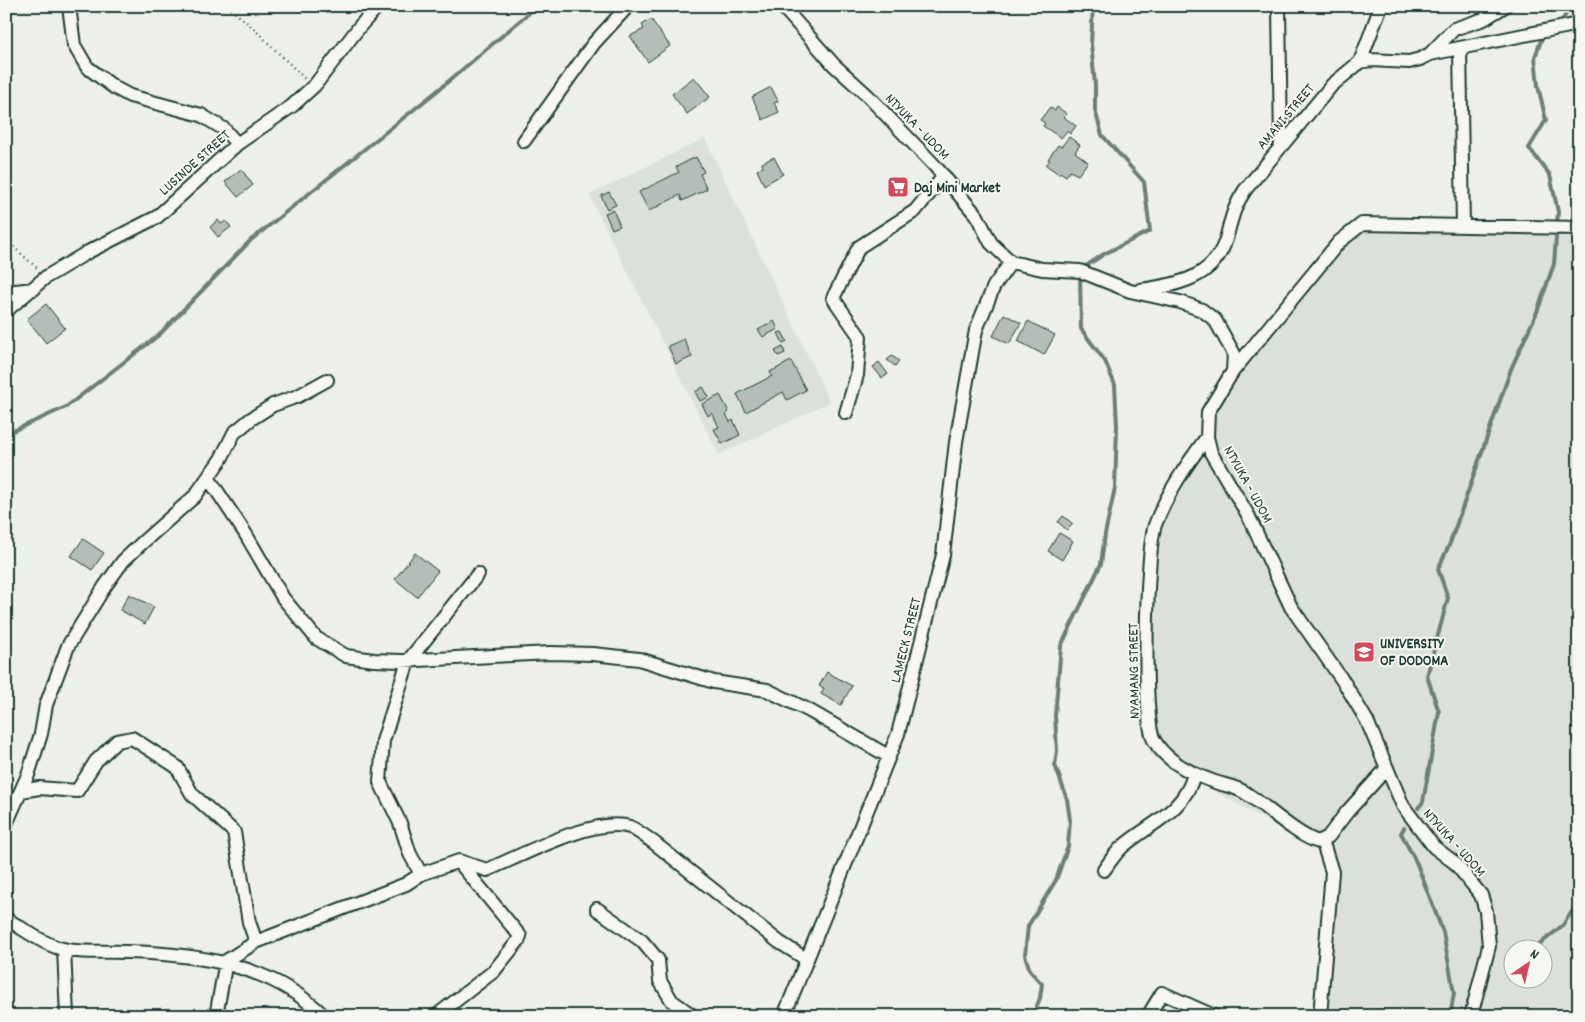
<svg xmlns="http://www.w3.org/2000/svg" width="1585" height="1022" viewBox="0 0 1585 1022" font-family="Dekko,sans-serif">
<style>
.built{fill:#dce0db;fill-rule:evenodd}
.lines{fill:none;stroke-linecap:round;stroke-linejoin:round}
.stream{stroke:#6c7e77;stroke-width:4}
.building{fill:#b4bdb8;stroke:#1f3d34}
.street-casing{stroke:#1f3d34;stroke-width:16}
.path{stroke:#1f3d34;stroke-width:2.5;stroke-dasharray:1 4;stroke-linecap:butt}
.street{stroke:#f6f6f2;stroke-width:12}
.labels{text-anchor:middle;stroke-width:4;stroke-linejoin:round;paint-order:stroke}
.street-label{font-size:15px;fill:#1f3d34;stroke:#f6f6f2}
.poi-label{font-size:15px;font-weight:bold;fill:#1f3d34;stroke:#f6f6f2;text-anchor:start}
</style>
<rect width="100%" height="100%" fill="#edefea"/>
<filter id="ink" filterUnits="userSpaceOnUse"><feTurbulence type="fractalNoise" baseFrequency=".02" numOctaves="2"/><feDisplacementMap in="SourceGraphic" scale="10" xChannelSelector="R" yChannelSelector="G"/><feConvolveMatrix kernelMatrix="1 2 1 2 8 2 1 2 1" color-interpolation-filters="sRGB"/></filter>
<g filter="url(#ink)">
<path class="built" d="M705 138 830 402 719 455 589 195Z
M1362 221 1579 226V1016H1323L1337 861 1150 754 1147 549 1231 369ZM1512 950H1542V980H1512Z"/>
<g class="lines">
<path class="stream" d="M1563 19 1571 6
M1083 268 1104 254 1150 231 1144 182 1102 135 1095 110V85L1091 44 1093 6
M6 434 66 407 159 335 251 240 437 91 529 13 533 6
M1418 808 1423 802 1439 712 1427 676 1448 598 1438 569 1450 543 1511 369 1537 312 1554 264 1558 212 1550 175 1529 148 1546 120 1538 86 1535 57 1543 35
M1404 828 1401 833 1417 864 1443 932 1454 993 1450 1016
M1533 950 1563 925 1579 901
M1033 1016 1040 998 1042 984 1030 971 1025 955 1028 926 1056 880 1068 846 1070 820 1067 799 1055 765 1057 751 1055 716 1061 646 1101 564 1105 534 1115 488 1117 426 1115 385 1105 361 1081 329 1080 274"/>
</g>
<path class="building" d="M651 19 670 46 648 62 630 36 644 29 642 25Z
M694 77 710 97 687 114 672 94Z
M771 87 778 101 774 103 779 112 763 120 752 97Z
M1050 107 1055 111 1057 107 1067 114 1064 117 1076 126 1070 134 1067 131 1061 138 1043 126 1045 123 1040 120Z
M1069 137 1080 145 1075 152 1088 162 1078 175 1070 171 1066 176 1060 172 1059 174 1046 165 1050 160 1048 159 1058 145 1061 147Z
M696 157 704 172 700 174 707 189 682 201 680 195 649 211 639 192 679 172 676 167Z
M774 157 783 174 764 185 757 170 763 167 762 163Z
M241 169 253 185 238 197 225 182Z
M609 192 616 205 607 209 601 196Z
M613 210 620 226 612 229 605 213Z
M218 220 221 224 226 221 231 227 218 237 210 227Z
M46 304 65 328 46 343 27 319Z
M1004 314 1021 323 1009 344 993 336Z
M774 321 778 329 763 337 758 330Z
M1028 321 1055 335 1044 355 1018 341Z
M782 332 787 341 783 343 778 333Z
M684 339 692 357 676 364 668 346Z
M783 347 785 353 778 356 775 351Z
M892 356 899 361 895 366 887 360Z
M791 361 806 390 787 400 783 392 746 412 737 394 772 376 770 372Z
M879 362 888 374 882 378 873 367Z
M703 387 709 397 700 401 695 392Z
M720 395 729 412 726 414 730 422 733 420 740 435 722 444 714 429 719 427 712 413 708 416 702 404Z
M1063 516 1073 524 1067 530 1058 522Z
M1059 533 1073 541 1062 560 1048 551Z
M83 539 104 553 92 570 71 556Z
M415 553 438 571 417 597 395 579Z
M129 594 154 607 145 624 120 610Z
M827 672 852 686 841 705 821 694 824 688 819 686Z"/>
<g class="lines">
<g class="street-casing">
<path id="street" d="M69 6 74 45 87 67 115 88 130 96 201 115 224 129 237 144
M782 6 834 65 867 95 935 166 977 216 991 243 1011 262 1042 269 1080 271 1130 291 1180 302 1202 310 1215 320 1234 354 1233 371 1208 412 1207 437 1211 453 1248 515 1291 607 1345 684 1367 721 1403 806 1434 847 1455 863 1481 895 1486 911 1489 946 1471 1016
M1279 6 1281 146
M1460 48 1463 226
M1430 54 1579 24
M1360 62 1381 6
M524 141 594 43 628 6
M1140 290C1176 285 1214 279 1226 239 1232 218 1233 208 1245 190L1332 85 1360 62 1371 60 1409 62 1420 59 1430 54 1454 29 1484 19 1505 6
M6 292 34 289
M6 311 46 277 88 252 157 217 237 144 292 106 315 85 360 26 378 6
M1233 371 1339 242 1362 224 1579 228
M846 413 857 375 860 337 833 298 859 247 915 211 944 176
M1207 437C1187 464 1167 493 1155 525 1146 550 1142 719 1154 740 1166 762 1192 774 1215 782 1224 785 1235 787 1244 792 1264 804 1298 837 1319 842L1328 837 1347 812 1387 768
M209 479 245 533 283 598 316 638 346 656 374 660 400 661 550 653 593 654 639 659 714 682 767 690 808 710 888 756
M21 791 39 788 77 791 96 761 117 741 132 738 177 767 192 794 234 832 249 922 256 942
M6 824 28 775 41 734 46 705 68 646 105 586 123 561 143 542 195 496 221 459 234 433 251 419 273 405 298 396 327 380
M1104 870C1109 863 1114 855 1121 848 1148 824 1184 813 1194 774
M421 874 410 854 400 823 380 782 383 741 408 661 478 574
M597 909 642 941 658 960 660 981 672 1001 693 1016
M6 919C23 928 38 941 56 947 74 954 107 951 127 952 198 954 271 964 324 1016
M64 949 67 1016
M216 1016 226 961 256 942 406 884 421 874 459 861 487 870C521 856 594 816 630 827 637 830 646 837 653 842L779 942 806 959
M436 1016 494 971 518 941 520 936 459 862
M784 1016 898 734 943 555 956 442 976 330 994 286 1011 262
M1148 1016 1162 993 1214 1016
M1320 1016 1332 872 1322 840"/>
</g>
<path class="path" d="M227 6 250 25 305 79
M6 240 38 269"/>
<use href="#street" class="street"/>
</g>
</g>
<defs>
<g id="supermarket-square" transform="scale(1.125)"><rect x="-9" y="-9" width="18" height="18" rx="4" fill="#d1495b" stroke="#f6f6f2"/><path d="M-6-5.5h2.5l.6 2H6L4.5 2H-2.5L-4.4-4H-6ZM-1.5 3.2a1.3 1.3 0 1 0 .1 0ZM3 3.2a1.3 1.3 0 1 0 .1 0Z" fill="#fff"/></g>
<g id="university-square" transform="scale(1.125)"><rect x="-9" y="-9" width="18" height="18" rx="4" fill="#d1495b" stroke="#f6f6f2"/><path d="M0-5L7-2L0 1L-7-2ZM-4 1L0 2.5L4 1V4Q0 6-4 4Z" fill="#fff"/></g>
</defs>
<g fill-rule="evenodd">
<use href="#supermarket-square" x="898" y="187"/>
<use href="#university-square" x="1364" y="652"/>
</g>
<g class="labels">
<g class="street-label">
<text transform="translate(1285 116) rotate(-50)" y="5">AMANI STREET</text>
<text transform="translate(918 126) rotate(46)" y="5">NTYUKA - UDOM</text>
<text transform="translate(194 162) rotate(-42)" y="5">LUSINDE STREET</text>
<text transform="translate(1249 484) rotate(61)" y="5">NTYUKA - UDOM</text>
<text transform="translate(905 640) rotate(-76)" y="5">LAMECK STREET</text>
<text transform="translate(1133 671) rotate(-91)" y="5">NYAMANG STREET</text>
<text transform="translate(1455 842) rotate(48)" y="5">NTYUKA - UDOM</text>
</g>
<g class="poi-label">
<text x="914" y="192">Daj Mini Market</text>
<text x="1380" y="648">UNIVERSITY<tspan x="1380" dy="17">OF DODOMA</tspan></text>
</g>
</g>
<rect width="1585" height="1022" fill="none" stroke="#f6f6f2" stroke-width="25"/>
<rect x="12" y="12" width="1560" height="997" fill="none" stroke="#1f3d34" stroke-width="2" filter="url(#ink)"/>
<g transform="translate(1528 964) rotate(34)"><circle r="24" fill="#f6f6f2" stroke="#a0aca6"/>
<path d="M0-4L9 19L0 12L-9 19Z" fill="#d1495b"/>
<text y="-8" font-size="14" font-weight="bold" text-anchor="middle" fill="#1f3d34">N</text>
</g>
</svg>
